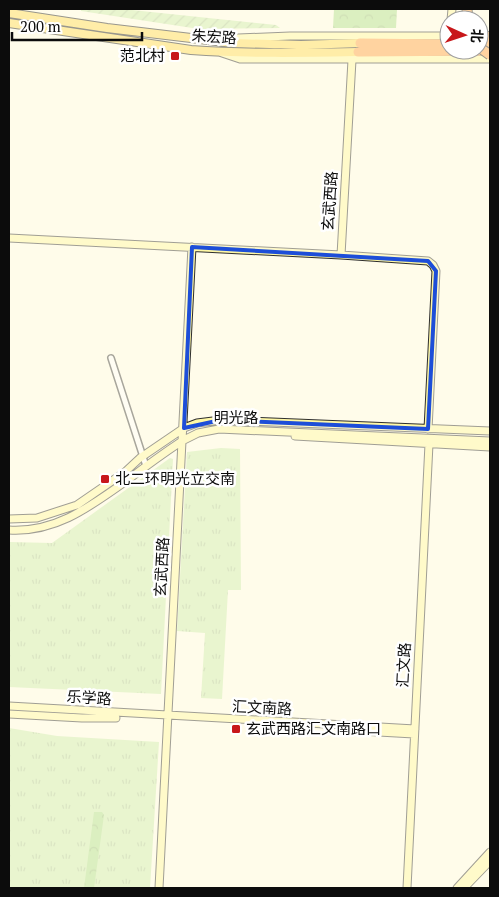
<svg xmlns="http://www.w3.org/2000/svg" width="499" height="897" viewBox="0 0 499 897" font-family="'PT Serif','Noto Sans SC',serif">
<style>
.grass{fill:url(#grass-tufts)}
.forest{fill:url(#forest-crowns)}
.garden{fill:url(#garden-furrows)}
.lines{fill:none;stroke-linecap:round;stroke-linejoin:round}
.street-casing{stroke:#3f3f3f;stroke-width:8}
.secondary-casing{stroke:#2e2e2e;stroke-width:9}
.primary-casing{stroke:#1d1d1d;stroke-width:10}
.highway-casing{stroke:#1d1d1d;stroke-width:11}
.street{stroke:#fff;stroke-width:5}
.secondary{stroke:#fff8a5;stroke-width:7}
.primary{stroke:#ffdc5a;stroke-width:8}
.highway{stroke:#ffa248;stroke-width:9}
.highway-bridge-casing{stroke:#1d1d1d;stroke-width:11;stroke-linecap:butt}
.highway-bridge{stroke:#ffa248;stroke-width:9}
.marked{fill:none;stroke:#1d4ed8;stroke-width:4;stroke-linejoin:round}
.poi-dot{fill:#c8171a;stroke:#fff;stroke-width:2}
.labels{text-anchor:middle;stroke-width:5;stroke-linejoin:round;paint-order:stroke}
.street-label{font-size:15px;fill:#0c0c0c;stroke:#fff}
.poi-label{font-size:15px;fill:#0c0c0c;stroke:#fff;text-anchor:start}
</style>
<defs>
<pattern id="grass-tufts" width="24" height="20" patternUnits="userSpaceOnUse" patternTransform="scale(1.25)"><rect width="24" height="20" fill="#ceedb0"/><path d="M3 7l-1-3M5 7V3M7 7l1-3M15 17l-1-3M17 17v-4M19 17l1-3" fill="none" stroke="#b0ca96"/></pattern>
<pattern id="forest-crowns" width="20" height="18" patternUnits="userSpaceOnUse" patternTransform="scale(1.25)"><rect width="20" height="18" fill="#b0df8e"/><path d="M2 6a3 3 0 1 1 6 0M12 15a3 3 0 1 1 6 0" fill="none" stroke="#96be79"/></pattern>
<pattern id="garden-furrows" width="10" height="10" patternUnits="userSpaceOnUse" patternTransform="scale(1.25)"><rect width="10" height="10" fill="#ceedb0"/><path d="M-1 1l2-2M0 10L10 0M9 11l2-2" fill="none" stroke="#b0ca96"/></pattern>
</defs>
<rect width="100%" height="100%" fill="#fffcea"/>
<path class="grass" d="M221 448 240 449 241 590H228L222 699 201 698 205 633 177 631 187 452Z
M170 458 173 459 161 694 9 687V542L52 543Z
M9 728 57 736 159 742 150 888H9Z"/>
<path class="forest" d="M334 9H397L396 28H333Z
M94 812H102L104 815 94 888H84Z"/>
<path class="garden" d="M81 9H131L132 10 276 25 280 28 199 29 81 11Z"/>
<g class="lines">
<g class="street-casing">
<path id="street" d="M111 358 146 466"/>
</g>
<g class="secondary-casing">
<path id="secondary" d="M451 20 452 9
M214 39 290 36H449
M222 53 240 59H490
M9 238 341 255 352 60
M341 255 428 261 433 265 436 271 428 429
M295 436 490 447
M9 519 37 518 77 505 125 472 140 458 184 428 197 423 221 420 490 431
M9 530C57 533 92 505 129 479 146 466 164 453 182 441L198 433 219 429 490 441
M9 706 415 729
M9 714 82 718H116
M361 731 414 734
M159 888 192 247
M407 888 429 444
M457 888 490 852
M464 888 490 861"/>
</g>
<g class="primary-casing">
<path id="primary" d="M9 13 107 28 233 43 301 45 360 43
M9 23 191 50C247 54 302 53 358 52"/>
</g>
<g class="highway-casing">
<path id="highway" d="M467 9 468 20
M479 34 490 37
M360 43 449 44
M479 43 490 42
M358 52 488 51"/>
</g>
<use href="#street" class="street"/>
<use href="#secondary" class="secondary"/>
<use href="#primary" class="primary"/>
<use href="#highway" class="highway"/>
<g class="highway-bridge-casing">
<path id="highway-bridge" d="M479 47 490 55"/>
</g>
<use href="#highway-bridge" class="highway-bridge"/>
</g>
<path d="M0 0H499V897H0ZM192 247 428 261 436 271 428 429 221 420 184 428Z" fill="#fffcea" fill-opacity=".55" fill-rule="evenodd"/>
<path class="marked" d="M192 247 428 261 436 271 428 429 221 420 184 428Z"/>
<g class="poi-dot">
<rect x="170" y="51" width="10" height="10" rx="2.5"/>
<rect x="100" y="474" width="10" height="10" rx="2.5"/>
<rect x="231" y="724" width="10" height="10" rx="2.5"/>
</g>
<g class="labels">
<g class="street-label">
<text transform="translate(214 37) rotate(4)" y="5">朱宏路</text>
<text transform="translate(330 201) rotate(-86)" y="5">玄武西路</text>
<text x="236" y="423">明光路</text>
<text transform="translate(162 567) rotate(-87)" y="5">玄武西路</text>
<text transform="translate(404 665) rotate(-87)" y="5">汇文路</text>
<text transform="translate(89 698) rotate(4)" y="5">乐学路</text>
<text transform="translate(262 708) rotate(3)" y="5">汇文南路</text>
</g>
<g class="poi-label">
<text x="165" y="61" text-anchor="end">范北村</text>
<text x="115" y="484">北二环明光立交南</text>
<text x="246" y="734">玄武西路汇文南路口</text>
</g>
</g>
<rect width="499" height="897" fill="none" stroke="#0c0c0c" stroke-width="20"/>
<g transform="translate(464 35) rotate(93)"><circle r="24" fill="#ffffff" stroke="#9e9e9e"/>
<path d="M0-4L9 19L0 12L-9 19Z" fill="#c8171a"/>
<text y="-8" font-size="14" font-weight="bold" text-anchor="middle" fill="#0c0c0c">北</text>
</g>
<path d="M12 32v8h130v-8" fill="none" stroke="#0c0c0c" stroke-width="2.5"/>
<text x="20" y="32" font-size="15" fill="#0c0c0c" stroke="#ffffff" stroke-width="4" paint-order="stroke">200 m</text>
</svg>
